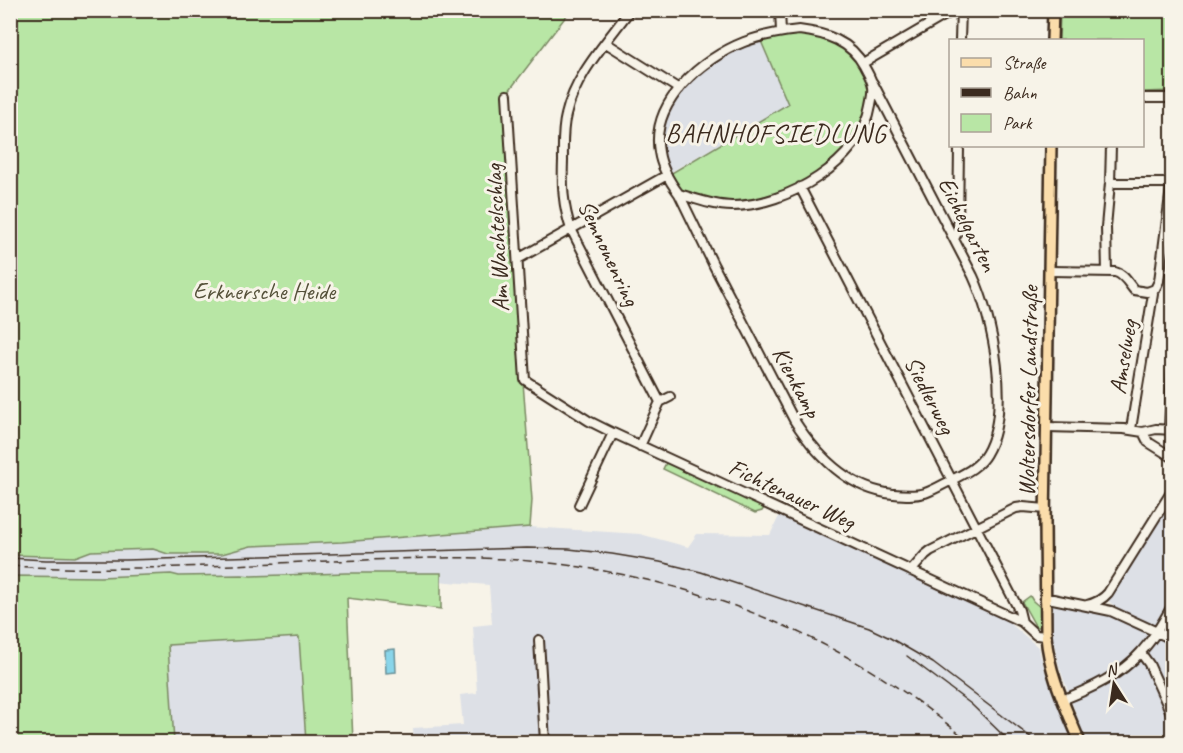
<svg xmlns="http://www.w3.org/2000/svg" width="1183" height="753" viewBox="0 0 1183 753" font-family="Caveat,sans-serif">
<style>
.built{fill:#dde0e6}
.green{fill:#b8e6a5;stroke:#7a8862;stroke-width:1.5}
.water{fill:#89d5ea;stroke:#6a9198;stroke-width:1.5}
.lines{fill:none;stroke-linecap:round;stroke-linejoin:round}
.minor-casing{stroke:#3b2a1e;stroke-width:12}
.major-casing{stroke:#3b2a1e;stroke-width:14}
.minor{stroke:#f7f3e8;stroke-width:8}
.major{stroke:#fbddab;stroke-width:9}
.tram{stroke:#3b2a1e;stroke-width:1.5}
.rail{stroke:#3b2a1e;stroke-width:1.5;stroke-dasharray:9 4.5;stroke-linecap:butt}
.labels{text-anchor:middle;stroke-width:6;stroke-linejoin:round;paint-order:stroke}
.street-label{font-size:24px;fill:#3b2a1e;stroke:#f7f3e8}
.park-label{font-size:24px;fill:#545039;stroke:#f7f3e8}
.neighbourhood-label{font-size:26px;letter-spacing:1.5px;fill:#3b2a1e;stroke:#f7f3e8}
</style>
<rect width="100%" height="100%" fill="#f7f3e8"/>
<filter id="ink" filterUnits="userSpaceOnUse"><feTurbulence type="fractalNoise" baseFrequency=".0167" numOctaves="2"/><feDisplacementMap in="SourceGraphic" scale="12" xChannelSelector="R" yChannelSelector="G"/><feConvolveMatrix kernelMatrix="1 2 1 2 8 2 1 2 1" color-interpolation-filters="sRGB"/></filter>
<g filter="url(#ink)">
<path class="built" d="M761 41 789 104 669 173 661 151V130L667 112 677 96 694 77 712 64 740 48Z
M1172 500V742H1086L1059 666 1056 652 1052 635V604L1058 602 1123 613 1107 600 1109 593Z
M781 512 998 613 1038 647 1046 674 1074 742H414L413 728 463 725 460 695 477 693 473 626 492 624 489 585 448 582 404 577 11 581 10 555 75 557 91 551 153 548 168 554H222L251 546 342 542 530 527 640 534 688 547 697 534 770 535Z
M300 637 306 742H174L168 645Z"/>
<path class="green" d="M10 11H570L505 96 523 382 532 500 530 527 342 542 251 546 222 554H168L153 549 91 551 75 557 11 555Z
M1060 11H1172V91L1143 92 1142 40H1059Z
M796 34C823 36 848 44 862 69 894 129 812 187 761 199 752 202 733 204 724 203 718 202 712 200 706 198 698 196 688 195 681 189 676 186 673 179 670 174L788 104 761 41 779 35Z
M667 461 765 506 762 511 755 513 663 469Z
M346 573H441V609L347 598 353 742H306L299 637 168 645 174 742H11V576L100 577 171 574 179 576 242 575 251 576Z
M1030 596 1033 601 1041 608V627H1036L1022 602Z"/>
<path class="water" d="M395 649 396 672 386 673 385 650Z"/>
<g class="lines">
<g class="minor-casing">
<path id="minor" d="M630 10C606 43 575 75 566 115 562 130 563 146 563 161 562 185 563 206 571 229L660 402 640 446
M780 10 781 32
M799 30C825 33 851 41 864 66 867 72 872 79 873 87 874 93 872 99 871 105 862 162 786 206 732 206 714 206 696 199 679 194 670 182 661 166 659 152 650 102 703 58 744 42 762 35 780 32 799 30Z
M960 40 961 10
M606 43 679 89
M863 63 954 10
M507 95 525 380 589 421 613 433 1022 622 1036 635 1046 636
M1142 98H1172
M1110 183H1172
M800 187 1019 610 1022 622
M679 194 714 266 794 420C817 456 848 489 893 494 904 495 914 496 925 493 934 490 942 485 950 481 963 474 978 468 986 454 1012 411 993 319 973 276L873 83
M954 239 958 231 959 146
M518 259 667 175
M1050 271 1115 272C1124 274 1128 283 1134 290L1147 292 1155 289 1159 281 1172 180
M1107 272 1106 227 1110 183 1111 146
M660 402 670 397
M1047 427 1124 429 1143 432 1156 429 1172 430
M1131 429 1153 294 1152 291
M1169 430 1172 367
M1143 432 1148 442 1172 457
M579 505 613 433
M911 571 925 555 930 551 1016 508 1023 507 1046 509
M1045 599H1053L1111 611 1172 639
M1087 605C1096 603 1102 600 1108 593L1172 491
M539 640 545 742
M1141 653 1149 664 1172 715
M1062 700C1090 689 1121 675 1141 652 1154 638 1163 622 1172 606"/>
</g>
<g class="major-casing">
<path id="major" d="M1052 40 1053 10
M1051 146 1045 522 1046 636C1049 674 1066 708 1080 742"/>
</g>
<use href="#minor" class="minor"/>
<use href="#major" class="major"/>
<path class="tram" d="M10 558 46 560H126L527 548 569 549 612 554 660 562 701 572 869 628 890 638 933 663 1037 742
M907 656 971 704 1010 742"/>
<path class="rail" d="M10 566C116 572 222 565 328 561 378 560 429 557 479 558 657 563 834 625 969 742"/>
</g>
</g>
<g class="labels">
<g class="street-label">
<text transform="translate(968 224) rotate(63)" y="8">Eichelgarten</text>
<text transform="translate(497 238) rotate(-93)" y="8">Am Wachtelschlag</text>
<text transform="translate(609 253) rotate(65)" y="8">Semnonenring</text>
<text transform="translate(1123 357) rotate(-81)" y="8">Amselweg</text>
<text transform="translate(797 382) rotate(62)" y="8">Kienkamp</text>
<text transform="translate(1028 391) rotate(-89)" y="8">Woltersdorfer Landstraße</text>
<text transform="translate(930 395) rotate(63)" y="8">Siedlerweg</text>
<text transform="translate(792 494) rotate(25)" y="8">Fichtenauer Weg</text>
</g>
<g class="park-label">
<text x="264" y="299">Erknersche Heide</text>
</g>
<g class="neighbourhood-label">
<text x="776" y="142">BAHNHOFSIEDLUNG</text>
</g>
</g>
<rect width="1183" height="753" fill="none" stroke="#f7f3e8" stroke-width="36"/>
<rect x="18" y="18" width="1147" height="717" fill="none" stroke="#3b2a1e" stroke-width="2" filter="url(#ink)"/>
<rect x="949" y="39" width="195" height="108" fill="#f7f3e8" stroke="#aca397" stroke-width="1.5"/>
<rect x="961" y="58" width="30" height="9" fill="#fbddab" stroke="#aca397" stroke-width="1.5"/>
<text x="1003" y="69" font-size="18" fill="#3b2a1e">Straße</text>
<rect x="961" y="88" width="30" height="9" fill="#3b2a1e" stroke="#aca397" stroke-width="1.5"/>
<text x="1003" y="99" font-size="18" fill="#3b2a1e">Bahn</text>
<rect x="961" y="114" width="30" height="18" fill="#b8e6a5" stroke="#aca397" stroke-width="1.5"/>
<text x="1003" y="129" font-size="18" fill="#3b2a1e">Park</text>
<g transform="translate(1114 684) rotate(348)" stroke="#f7f3e8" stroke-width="4.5" paint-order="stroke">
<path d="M0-4.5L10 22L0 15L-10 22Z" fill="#3b2a1e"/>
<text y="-9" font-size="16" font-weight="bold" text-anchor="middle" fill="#3b2a1e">N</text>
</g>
</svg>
